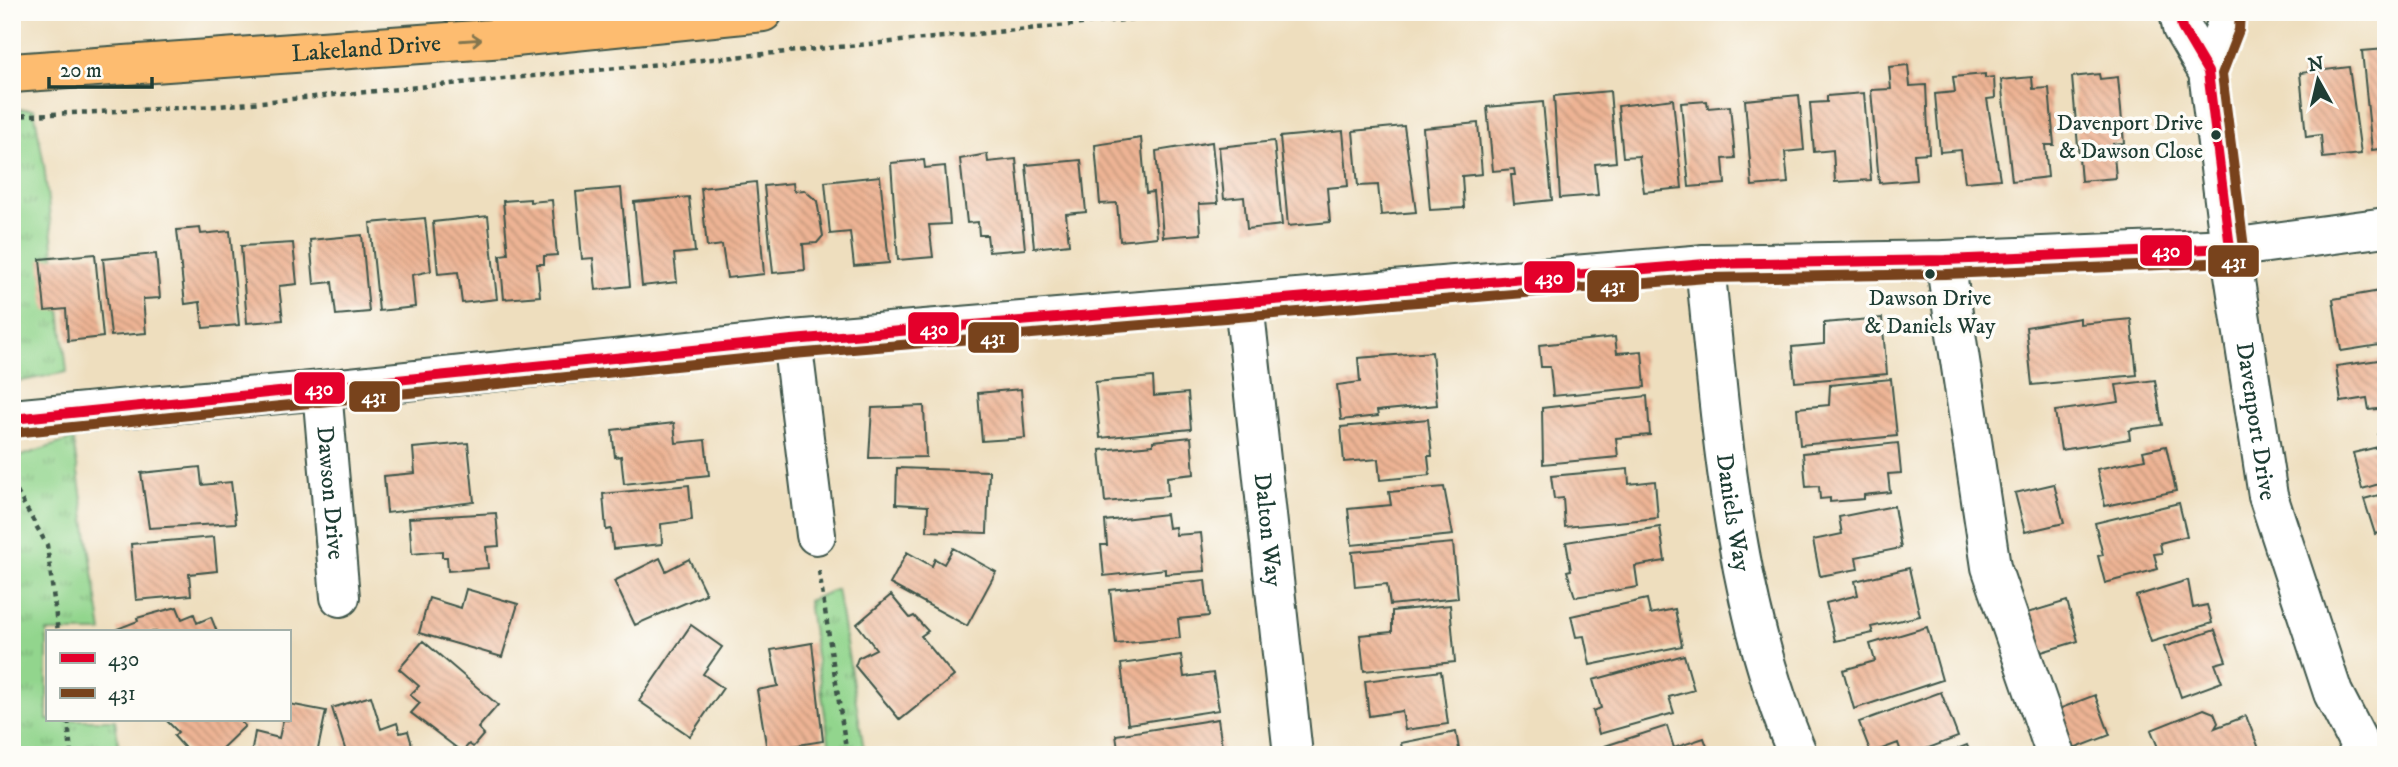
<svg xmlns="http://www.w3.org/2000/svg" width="2398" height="767" viewBox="0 0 2398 767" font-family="'IM FELL DW Pica',serif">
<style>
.park{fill:url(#park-tufts);stroke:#588960;stroke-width:2}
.building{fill:url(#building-back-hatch)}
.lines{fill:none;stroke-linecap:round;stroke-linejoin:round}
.minor-casing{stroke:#3e5549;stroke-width:42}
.major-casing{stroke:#3e5549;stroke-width:42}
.path{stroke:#3e5549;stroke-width:4.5;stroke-dasharray:5 5;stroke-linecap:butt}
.minor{stroke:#fff;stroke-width:38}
.major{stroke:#fdbc6f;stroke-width:38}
.bus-1-casing{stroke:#fdfcf7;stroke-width:16}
.bus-2-casing{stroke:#fdfcf7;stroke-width:16}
.bus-1{stroke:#e4002b;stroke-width:10}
.bus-2{stroke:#78431c;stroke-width:10}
.oneway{stroke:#83764f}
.bus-dot{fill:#1f3d34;stroke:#fdfcf7;stroke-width:2.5}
.labels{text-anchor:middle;stroke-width:7;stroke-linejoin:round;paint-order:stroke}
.bus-label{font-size:22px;fill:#1f3d34;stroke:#fdfcf7;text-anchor:end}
.street-label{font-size:24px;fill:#1f3d34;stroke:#fdfcf7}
.line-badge{stroke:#fdfcf7;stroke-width:2.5}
.badge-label{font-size:19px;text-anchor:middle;font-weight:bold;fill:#fff}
</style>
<defs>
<pattern id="park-tufts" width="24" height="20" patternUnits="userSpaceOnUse" patternTransform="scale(1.75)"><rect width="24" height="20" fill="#92d58d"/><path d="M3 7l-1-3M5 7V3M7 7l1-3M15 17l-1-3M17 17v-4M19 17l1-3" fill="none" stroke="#77ae74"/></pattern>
<pattern id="building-back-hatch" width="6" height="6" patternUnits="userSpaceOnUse" patternTransform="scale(1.75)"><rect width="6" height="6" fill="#eeb494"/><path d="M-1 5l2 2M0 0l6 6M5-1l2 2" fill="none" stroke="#c0947a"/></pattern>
</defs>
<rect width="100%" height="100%" fill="#fdfcf7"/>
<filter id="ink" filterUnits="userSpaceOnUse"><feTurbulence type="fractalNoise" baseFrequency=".0143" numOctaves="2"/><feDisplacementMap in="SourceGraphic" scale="14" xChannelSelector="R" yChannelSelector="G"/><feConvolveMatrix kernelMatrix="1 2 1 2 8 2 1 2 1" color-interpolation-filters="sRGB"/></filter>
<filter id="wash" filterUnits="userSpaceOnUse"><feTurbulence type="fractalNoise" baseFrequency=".00686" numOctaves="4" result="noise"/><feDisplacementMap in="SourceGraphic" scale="28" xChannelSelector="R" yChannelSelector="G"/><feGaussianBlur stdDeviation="1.57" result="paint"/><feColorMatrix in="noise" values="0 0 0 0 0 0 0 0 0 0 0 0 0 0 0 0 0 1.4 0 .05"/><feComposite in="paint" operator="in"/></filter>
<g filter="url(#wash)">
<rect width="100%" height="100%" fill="#eedebe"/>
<path class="park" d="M12 109H34L44 165 67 372 12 383Z
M73 439 102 632H47V720H115L120 755H12V459Z
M837 589 865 755H831L808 601Z"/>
<g id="blocks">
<path class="building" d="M2386 49V148L2372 150 2362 51Z
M1908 65 1910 86 1926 85 1929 153 1914 154 1916 180 1879 183 1871 90 1891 89 1889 67Z
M2349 67 2361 154 2323 158 2321 135 2306 137 2300 73Z
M1985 74V78L1994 77 1995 98 1987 99 2000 179 1965 182 1961 150 1940 152 1935 94 1955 92 1953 77Z
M2099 74 2100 79 2118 77 2124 143 2113 144 2116 178 2081 181 2072 77Z
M2032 77 2033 89 2049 88 2054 145H2045L2048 177 2012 181 2001 80Z
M1610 91 1616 162 1595 164 1598 195 1560 198 1554 96Z
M1864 93 1871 180 1835 182 1833 150 1814 152 1810 103 1827 102V96Z
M1799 95 1804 150 1785 152 1788 183 1752 186 1745 100Z
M1673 99 1682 188 1644 192 1639 156 1623 157 1618 106Z
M1707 101 1708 108 1730 106 1735 158 1723 159 1725 184 1689 187 1681 103Z
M1543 102 1552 200 1514 204 1511 175H1515L1514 169 1493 171 1487 107Z
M1478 123 1482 174 1462 176 1464 208 1430 210 1423 128Z
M1404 126 1416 212 1381 215 1378 185 1358 186 1353 131Z
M1343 131 1348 186 1327 188 1330 222 1288 226 1280 137Z
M1141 138 1146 193 1153 192 1157 237 1120 241 1117 203 1100 204 1095 145Z
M1274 141 1282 225 1247 229 1244 197 1224 199 1219 147Z
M1212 142 1218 203 1199 204 1201 234 1163 237 1156 151Z
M987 154 988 162 1016 159 1025 249 989 252 987 235H979L978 222 967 223 960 159Z
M924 160 925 168 945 166 950 224 929 225 933 257 898 260 891 163Z
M1081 160 1086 212 1066 214 1069 244 1034 248 1026 165Z
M880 176 889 263 854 266 850 232 830 234 825 182Z
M756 182 764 274 727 278 722 245 707 247 701 188Z
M793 183 794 191 804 190 817 201 823 236 817 243 803 244 805 270 773 273 764 186Z
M621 188 630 286 596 290 593 258 582 259 576 192Z
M689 197 695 252 674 254 677 282 642 286 634 202Z
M530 199V202L552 200 557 255 544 256V264H537L540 296 504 299 500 255 508 254 503 201Z
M488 216 497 299 462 303 458 272 438 274 433 222Z
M425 218 431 271 412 275 415 307 379 311 370 223Z
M200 228 201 234 230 231 239 325 203 328 200 302 185 304 177 230Z
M362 235 369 312 336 315 332 282 314 284 310 240Z
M293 243 297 284 279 286 283 320 247 323 241 246Z
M95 254 103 337 68 341 66 309 45 311 40 259Z
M156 254 160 298 143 299 146 333 111 336 103 259Z
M2386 290V344L2341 351 2333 299Z
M1882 318 1887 374 1795 382 1792 347 1824 344V323Z
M2080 318V324L2131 319 2137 375 2032 385 2026 327Z
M1615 337 1617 353 1642 351 1645 387 1553 396 1550 367H1541L1539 345Z
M1432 352 1437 405 1377 411 1378 416 1341 420 1337 385 1360 382 1358 358Z
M2386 359V408L2369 410 2367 398 2341 402 2336 366Z
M1153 377 1154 396 1188 393 1191 429 1100 438 1095 382Z
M1891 379 1897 436 1800 445 1797 408 1829 405 1830 385Z
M2155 380 2162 425 2132 429 2129 431 2130 439 2061 450 2055 411 2119 402 2116 385Z
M1021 389 1025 438 982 441 978 393Z
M1647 396 1650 435 1616 438 1618 457 1543 464 1542 408Z
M924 406 926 457 869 458 872 408Z
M1428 419 1432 456H1428L1430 475 1380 480 1378 459 1344 462 1341 427Z
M674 423 676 443 705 440 709 475 624 484 621 456 615 457 612 430Z
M2386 424V482L2362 489 2353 453 2382 446 2378 435Z
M1191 437 1194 474 1167 477 1168 496 1105 502 1100 450 1153 445V441Z
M468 443 474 502 387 513 384 476 415 473 413 448Z
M1898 443 1901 473 1888 474 1890 492 1864 495V499L1830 502V498L1820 499 1819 486 1806 487 1803 453Z
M2166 446 2176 491 2105 506 2097 469 2145 459 2143 451Z
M200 467 202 485 231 482 236 523 149 528 141 473Z
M897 468 989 471 987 533 927 531 928 506 896 504Z
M1628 469 1629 484 1655 481 1658 518 1565 527 1563 498 1554 499 1551 476Z
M2054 484 2064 523 2025 532 2015 493Z
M689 485 692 520 661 524 662 544 613 549 611 529 606 530 603 494Z
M1444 487 1453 535 1352 545 1348 509 1391 505 1389 492Z
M2386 493V531L2375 534 2364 499Z
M2179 503 2187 536 2160 543 2162 553 2154 554 2158 569 2105 583 2098 556 2103 555 2095 523Z
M1894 506 1901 548 1856 557 1858 569 1820 576 1813 540 1842 534 1839 517Z
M496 513 499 546 486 547 488 568 448 571 447 557H442V551L412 554 409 518Z
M1166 514 1168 528 1175 527 1176 535 1201 533 1205 571 1165 574V569L1104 576 1101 545H1107L1105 521Z
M1660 527 1665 561 1635 566 1638 587 1575 597 1567 571 1571 570 1566 542Z
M214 537 217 571 189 574 191 595 136 600 131 544Z
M1453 543 1458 598 1390 605 1387 584 1355 587 1352 552Z
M953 548 996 572 967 626 890 584 907 552 932 566 935 559 944 564Z
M660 558 666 571 689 559 706 594 635 625 614 581Z
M1909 568 1920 616 1871 627 1873 633 1835 641 1826 603 1858 595 1855 581Z
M1205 580 1209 616 1178 619 1180 638 1116 644 1110 590Z
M2188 580 2193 608 2207 605 2212 623 2151 642 2136 596Z
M466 589 518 604 502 657 419 633 429 598 461 608Z
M891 595 910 618 914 616 928 631 921 636 954 676 900 720 855 666 858 658 876 649 857 624Z
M1647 599 1650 614 1675 609 1682 646 1590 665 1584 636 1576 637 1571 616Z
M2067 601 2078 641 2035 654 2024 614Z
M1450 605 1455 662 1364 671 1360 635 1392 632V611Z
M177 607 182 619 194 614 197 623 211 617 217 632H118L117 629 138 621 137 618Z
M691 625 722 647 703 674 723 688 690 736 639 701Z
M1927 627 1942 680 1854 709 1843 670 1875 661 1870 644Z
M2215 630 2226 661 2215 664 2222 682 2181 697 2164 647Z
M423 641 498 705 478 728 484 734 473 747 469 744 462 752 411 713 420 703 410 695 419 686 399 669Z
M812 643 823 741 767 750 757 690 778 686 771 650Z
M1181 655 1184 677 1213 673 1219 710 1128 724 1121 664Z
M1684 655 1694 690 1669 697 1674 713 1599 734 1593 711 1601 708 1593 680Z
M1441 671 1448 724 1405 730 1402 711 1369 716 1365 681Z
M1941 692 1958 737 1910 755H1902L1898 743 1871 753 1859 722Z
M2095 695 2110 735 2071 750 2056 710Z
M371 696 381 729 397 723 400 733 408 731 412 745 404 747 406 755H347L332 708Z
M289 704 326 711 317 754 251 755 255 732 279 738 283 720H289Z
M2204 709 2214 713 2218 723 2215 728 2246 716 2260 751 2250 755H2154L2153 752 2159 750 2151 730Z
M1218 719 1223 754 1119 755 1116 735Z
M166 720H239L245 726 215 755H191L174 736 178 732Z
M1667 726 1674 748 1704 738 1710 755H1608L1605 746Z
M1456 732 1460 755H1403L1401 743Z
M1967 745 1971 755H1942Z"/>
</g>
</g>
<g filter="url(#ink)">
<use href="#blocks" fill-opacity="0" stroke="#3e5549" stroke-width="2"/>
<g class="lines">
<g class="minor-casing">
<g id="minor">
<path id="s1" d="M2179 12 2182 28 2208 72 2230 248 2268 496 2333 693 2365 755"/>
<path d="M2208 72 2226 26V12"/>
<path d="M1945 260 1991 567 2056 755"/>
<path id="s2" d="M1705 264C1721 425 1733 604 1798 755"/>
<path id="s3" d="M1244 303 1293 755"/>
<path d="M792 340 816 535"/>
<path id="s4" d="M322 390 340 597"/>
<path d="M12 419 322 390 792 340 1705 264 1945 260 2230 248 2386 227"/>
</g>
</g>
<g class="major-casing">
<g id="major">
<path id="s5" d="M12 73 505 38 763 12"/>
</g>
</g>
<path class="path" d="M12 116 219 106 1206 12
M12 483 47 545 58 632
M819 571 847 755
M68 720 71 755"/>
<use href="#minor" class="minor"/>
<use href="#major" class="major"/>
<g class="bus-1-casing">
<path id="bus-1" d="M12 419 792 340 1705 264 1945 260 2230 248 2208 72 2182 28 2179 12"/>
</g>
<g class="bus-2-casing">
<path id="bus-2" d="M13 433 793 354 1706 278 1946 274 2232 262 2240 258 2244 248 2222 74 2239 30 2240 12"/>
</g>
<use href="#bus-1" class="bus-1"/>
<use href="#bus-2" class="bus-2"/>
</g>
<defs><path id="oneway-shaft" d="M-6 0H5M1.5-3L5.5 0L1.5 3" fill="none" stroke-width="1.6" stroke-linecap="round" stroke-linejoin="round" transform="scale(1.75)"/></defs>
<use class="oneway" href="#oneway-shaft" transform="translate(471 40) rotate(-4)"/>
</g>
<g class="bus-dot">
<circle cx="2216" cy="135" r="6"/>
<circle cx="1930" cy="274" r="6"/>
</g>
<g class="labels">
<g class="bus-label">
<text x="2203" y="130">Davenport Drive<tspan x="2203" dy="28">&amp; Dawson Close</tspan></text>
<text x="1930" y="305" text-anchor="middle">Dawson Drive<tspan x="1930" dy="28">&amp; Daniels Way</tspan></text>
</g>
<g class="street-label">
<text dy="8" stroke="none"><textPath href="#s5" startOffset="355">Lakeland Drive</textPath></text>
<text dy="8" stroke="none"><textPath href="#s1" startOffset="420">Davenport Drive</textPath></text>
<text dy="8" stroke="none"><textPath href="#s4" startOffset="103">Dawson Drive</textPath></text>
<text dy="8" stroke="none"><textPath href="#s2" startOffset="250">Daniels Way</textPath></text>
<text dy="8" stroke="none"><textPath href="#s3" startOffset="228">Dalton Way</textPath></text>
</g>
</g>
<g class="line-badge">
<rect x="2139" y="234" width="54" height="33" rx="7" fill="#e4002b"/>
<rect x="2207" y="244" width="53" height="34" rx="7" fill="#78431c"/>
<rect x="1523" y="260" width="53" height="34" rx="7" fill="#e4002b"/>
<rect x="1586" y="269" width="54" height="34" rx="7" fill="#78431c"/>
<rect x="907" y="311" width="53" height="34" rx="7" fill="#e4002b"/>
<rect x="967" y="321" width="53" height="33" rx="7" fill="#78431c"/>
<rect x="293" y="371" width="53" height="34" rx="7" fill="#e4002b"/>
<rect x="348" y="380" width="53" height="33" rx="7" fill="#78431c"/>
</g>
<g class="badge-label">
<text x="2166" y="257">430</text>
<text x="2234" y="268">431</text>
<text x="1549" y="284">430</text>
<text x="1613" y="292">431</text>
<text x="934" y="335">430</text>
<text x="993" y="344">431</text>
<text x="319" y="395">430</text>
<text x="374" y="403">431</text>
</g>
<rect width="2398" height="767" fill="none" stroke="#fdfcf7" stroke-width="42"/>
<rect x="46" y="630" width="245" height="91" fill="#fdfcf7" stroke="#a4b0a9" stroke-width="2"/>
<rect x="60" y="653" width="35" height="10" fill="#e4002b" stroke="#a4b0a9" stroke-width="2"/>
<text x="108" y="666" font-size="21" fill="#1f3d34">430</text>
<rect x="60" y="688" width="35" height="10" fill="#78431c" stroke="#a4b0a9" stroke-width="2"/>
<text x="108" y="700" font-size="21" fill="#1f3d34">431</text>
<g transform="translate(2318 80) rotate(352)" stroke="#fdfcf7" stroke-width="5" paint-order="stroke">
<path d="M0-5L12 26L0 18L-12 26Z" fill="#1f3d34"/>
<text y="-10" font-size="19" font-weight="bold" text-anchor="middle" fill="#1f3d34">N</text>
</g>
<path d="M49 77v10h103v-10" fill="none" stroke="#1f3d34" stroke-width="3.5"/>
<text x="60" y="77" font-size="21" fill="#1f3d34" stroke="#fdfcf7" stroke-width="5" paint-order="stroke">20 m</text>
</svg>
